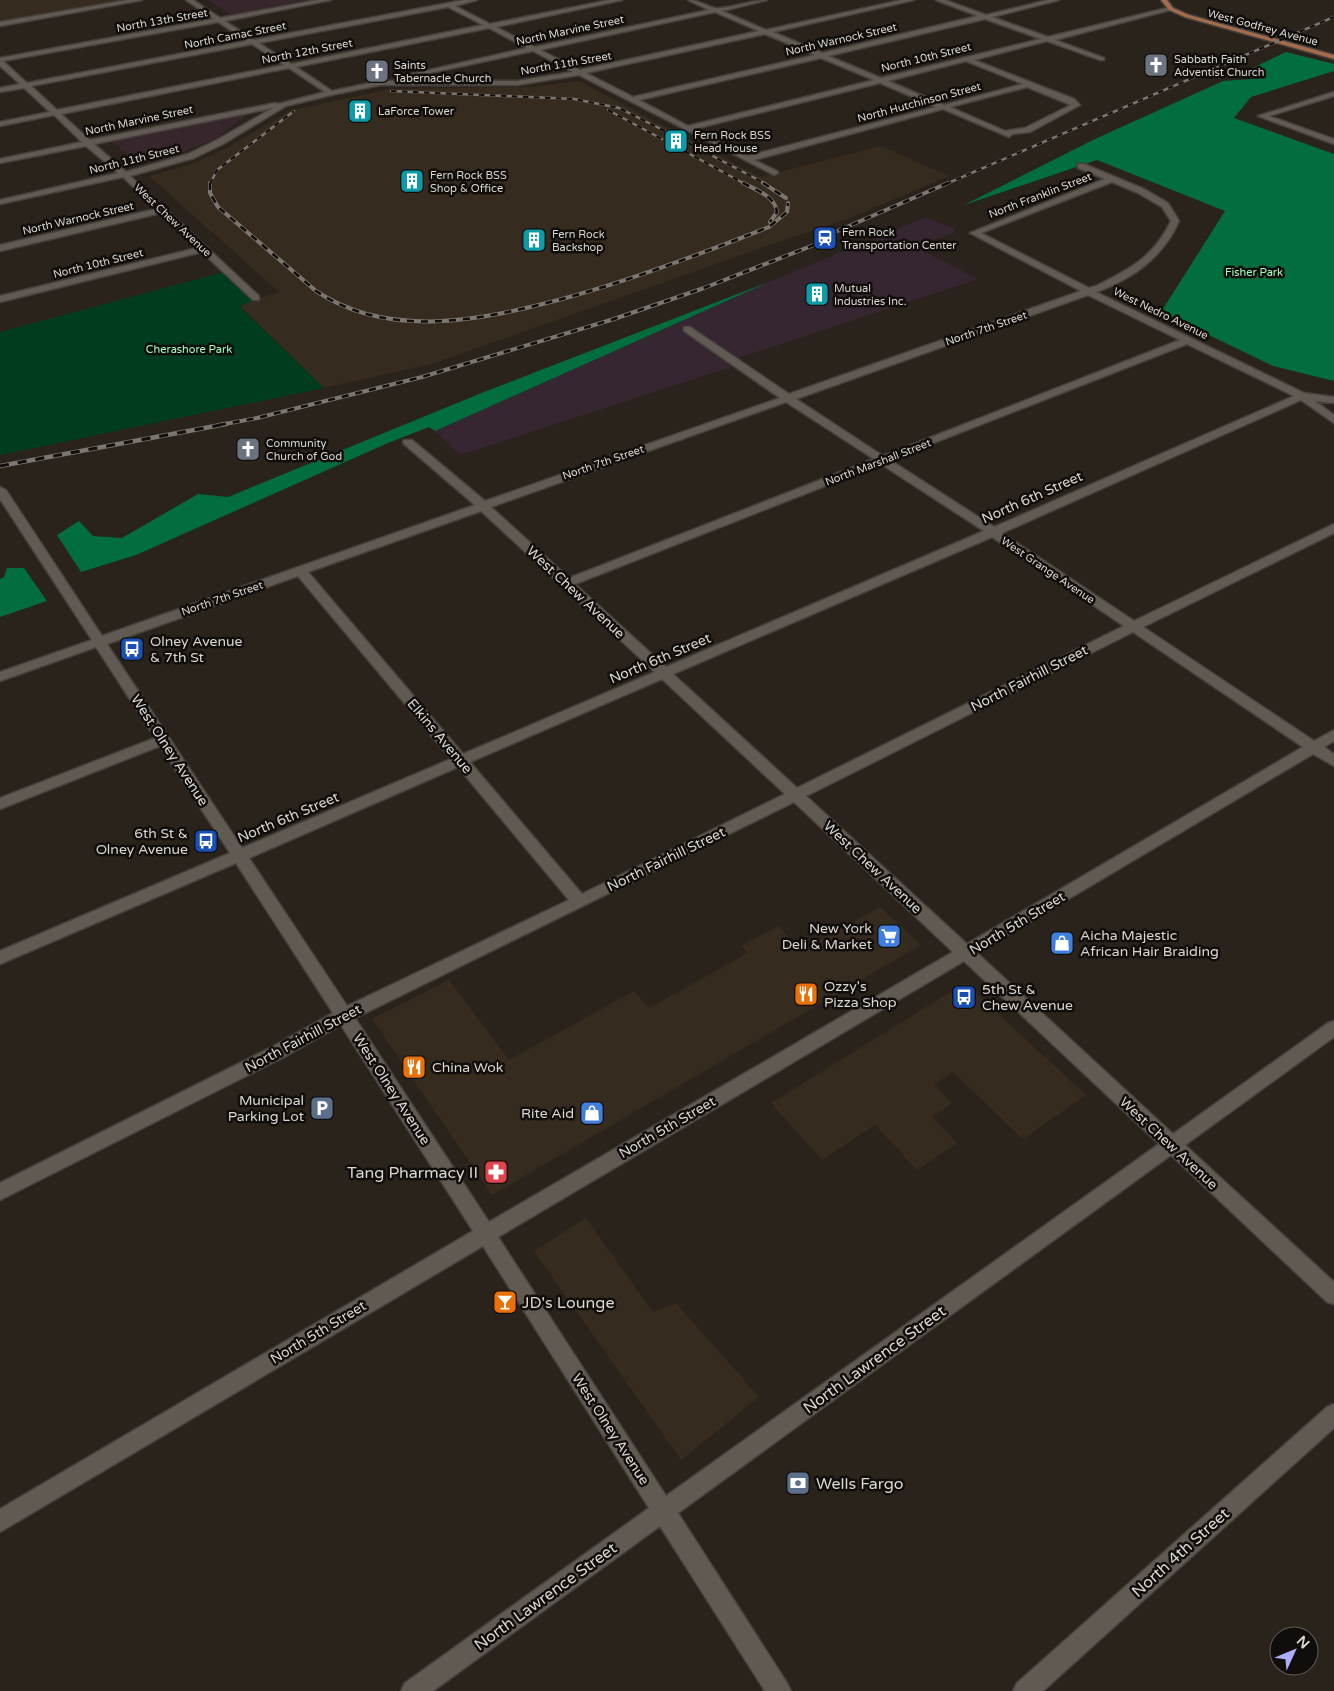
<svg xmlns="http://www.w3.org/2000/svg" width="1334" height="1691" viewBox="0 0 1334 1691" font-family="'Varela Round',sans-serif">
<style>
.built{fill:#362b1f}
.industrial{fill:#352632}
.education{fill:#38262d}
.green{fill:#003d1f}
.forest{fill:#026e3d}
.lines{fill:none;stroke-linecap:round;stroke-linejoin:round}
.minor-casing{stroke:#46413c;stroke-width:3}
.major-casing{stroke:#46413c;stroke-width:3}
.minor{fill:#615a52;fill-rule:evenodd}
.major{fill:#a46b4d;fill-rule:evenodd}
.rail-far2-casing{stroke:#7c7670;stroke-width:2.5}
.rail-far1-casing{stroke:#7c7670;stroke-width:4}
.rail-casing{stroke:#7c7670;stroke-width:4.5}
.rail-far2{stroke:#100d0a;stroke-width:2;stroke-dasharray:5.5;stroke-linecap:butt}
.rail-far1{stroke:#100d0a;stroke-width:2.5;stroke-dasharray:7;stroke-linecap:butt}
.rail{stroke:#100d0a;stroke-width:3;stroke-dasharray:9;stroke-linecap:butt}
.labels{text-anchor:middle;stroke-width:5;stroke-linejoin:round;paint-order:stroke}
.far-street-label{font-size:11px;fill:#dad6d1;stroke:#100d0a}
.far-poi-label{font-size:11px;fill:#dad6d1;stroke:#100d0a;text-anchor:start}
.far-park-label{font-size:11px;fill:#a2fbc1;stroke:#100d0a}
.street-label{font-size:14px;fill:#dad6d1;stroke:#100d0a}
.poi-label{font-size:14px;fill:#dad6d1;stroke:#100d0a;text-anchor:start}
.near-poi-label{font-size:16px;fill:#dad6d1;stroke:#100d0a;text-anchor:start}
.near-street-label{font-size:16px;fill:#dad6d1;stroke:#100d0a}
</style>
<rect width="100%" height="100%" fill="#2a231c"/>
<path class="built" d="M0 0H119V1L0 21Z
M579 81 760 177 881 146 949 176 850 218 784 240 432 364 324 388 239 305 279 292 149 176 189 165 219 152 290 111 325 103 391 89 531 87Z
M880 907 921 945 492 1195 372 1019 449 980 509 1060 634 991 649 1008 748 953 741 946 778 926 802 950Z
M965 983 1086 1095 1023 1139 953 1072 934 1085 952 1103 932 1117 957 1143 917 1170 875 1125 822 1160 771 1103Z
M586 1218 653 1312 676 1303 759 1397 681 1460 534 1251Z"/>
<path class="industrial" d="M926 217 955 229 954 233 915 247 978 279 726 362 731 367 460 455 435 431 771 281Z"/>
<path class="education" d="M208 0H309L230 14Z
M251 112 215 139 164 159 140 164 111 141Z"/>
<path class="green" d="M224 272 256 300 239 306 324 388 0 455V332Z"/>
<path class="forest" d="M1286 52 1334 64V71L1251 97 1234 118 1334 154V381L1273 366 1161 312 1225 211 1097 160 964 205 1095 139 1223 81 1267 78 1246 71Z
M771 281 435 431 429 427 388 443 136 555 81 572 57 535 79 521 93 536 122 538 198 494 228 497 484 392Z
M7 568H24L47 601 0 617V579L4 577Z"/>
<g class="lines">
<g class="minor-casing">
<path id="minor" d="M128 0H142L0 26V22Z
M186 0H193L220 18 318 0H331L225 21 254 40 464 0H477L455 6 490 24 610 0H622L496 27 535 47 709 10 688 0C699 0 705 6 715 8 724 10 753 0 767 0L722 11 766 30 902 0H914L773 32 822 53 978 16 936 0H945L986 15 1048 0H1059L992 17 1048 37 1171 7 1174 9 1055 40 1104 58V60H1100L1047 41 974 60 1074 99 1080 105 1030 132 1012 134 1009 137 943 109 754 160 777 171 778 173 774 175 579 75 517 85H380L331 95 286 106 223 144 194 158 130 176 259 296V300H253L202 252 0 302V296L197 248 161 213 0 251V245L156 209 123 177 0 204V200L118 173 86 146 0 163V159L82 142 54 115 0 126V122L50 112 24 88 0 92V88L20 84 0 66V58L214 19ZM448 7 483 25 291 64 259 43ZM715 12 759 31 580 70 540 50ZM985 19 1041 39 881 78 828 56ZM218 22 247 41 27 83 3 61ZM489 28 527 48 403 76 406 78 533 51 573 72 517 81H380L332 91 296 67ZM765 34 815 55 633 97 586 73ZM252 44 284 65 57 110 31 86ZM821 58 874 80 688 126 639 100ZM966 61 1023 84 944 105 888 81ZM289 68 325 92 278 104 275 103 90 140 61 114ZM880 83 936 107 748 156 694 129ZM1027 87 1071 105 1025 128 1005 131 950 107ZM273 108 217 140 188 154 126 172 94 144Z
M1334 92V96L1269 116 1334 139V144L1258 116Z
M1078 164H1084L1144 189 1168 203 1179 221C1163 257 1133 279 1096 292L1304 393 1334 397V403L1315 401 1334 415V423L1301 400 1002 533 1134 621 1334 524V533L1143 627 1314 741 1334 730V741L1324 747 1334 754V766L1313 754 977 953 1173 1134 1328 1023 1334 1021V1037L1185 1145 1334 1282V1304L1327 1302 1171 1155 678 1513 787 1683 791 1691H765L660 1526 433 1691H401L405 1683 649 1508 483 1246 0 1532V1509L473 1231 341 1025 284 1057 0 1200V1183L272 1047 333 1013 236 863 0 964V951L230 853 160 746 0 809V798L155 738 96 647 0 681V672L92 640 0 499V487L6 490 102 636 475 505 404 444 403 442 404 440H412L485 501 780 398 684 331V327H690L789 394 1081 291 970 233 1105 179 1078 168ZM1112 182 1138 193 1162 207 1171 221C1154 257 1130 269 1096 286L1089 288 981 233ZM1088 295 1180 340 883 456 796 399ZM1187 344 1294 396 994 527 890 460ZM786 402 874 459 569 578 491 507ZM881 464 984 531 666 667 575 584ZM481 511 655 672 463 754 308 572ZM992 537 1124 626 797 788 673 674ZM298 576 451 759 242 848 107 644ZM1133 632 1303 747 967 944 806 796ZM662 679 785 794 582 894 470 762ZM458 767 569 900 347 1006 249 858ZM794 802 953 952 489 1222 355 1018ZM964 961 1159 1144 666 1496 498 1237Z
M1334 1404V1428L1043 1691H1013L1017 1683 1327 1407Z"/>
</g>
<g class="major-casing">
<path id="major" d="M1161 0H1167L1173 8 1189 15 1334 55V59L1185 17 1169 10Z"/>
</g>
<use href="#minor" class="minor"/>
<use href="#major" class="major"/>
<g class="rail-far2-casing">
<path id="rail-far2" d="M391 91 574 99 619 108 675 136
M608 110 662 139
M688 143 766 184
M675 146 745 184
M210 184 217 170 294 111
M946 184 1334 17"/>
</g>
<g class="rail-far1-casing">
<path id="rail-far1" d="M210 183V193L218 207 316 291C389 340 483 320 562 299 632 280 701 254 769 227L787 212 788 203
M743 183C756 190 775 196 777 212L770 222
M763 183 786 198
M826 236 948 183
M219 425 257 418 422 377 614 319 704 288 824 241"/>
</g>
<g class="rail-casing">
<path id="rail" d="M0 466 226 424"/>
</g>
<use href="#rail-far2" class="rail-far2"/>
<use href="#rail-far1" class="rail-far1"/>
<use href="#rail" class="rail"/>
</g>
<defs>
<g id="church-square" transform="scale(1.25)"><rect x="-9" y="-9" width="18" height="18" rx="4" fill="#6b7280" stroke="#100d0a"/><path d="M-1.2-6h2.4v3.5h3.3v2.4h-3.3V6h-2.4V-.1h-3.3v-2.4h3.3Z" fill="#fff"/></g>
<g id="building-square" transform="scale(1.25)"><rect x="-9" y="-9" width="18" height="18" rx="4" fill="#0f9aa8" stroke="#100d0a"/><path d="M-4-6H4V6H1V3H-1V6H-4ZM-2.5-4.3h1.7v1.8h-1.7ZM.8-4.3h1.7v1.8H.8ZM-2.5-1h1.7V.8h-1.7ZM.8-1h1.7V.8H.8Z" fill="#fff"/></g>
<g id="station-square" transform="scale(1.25)"><rect x="-9" y="-9" width="18" height="18" rx="4" fill="#1a4fb4" stroke="#100d0a"/><path d="M-3-6H3Q5-6 5-4V2Q5 4 3 4L4.5 6H3L1.5 4h-3L-3 6H-4.5L-3 4Q-5 4-5 2V-4Q-5-6-3-6ZM-3.5-4v3h7v-3ZM-3.5 1v1.5H-2V1ZM2 1v1.5H3.5V1Z" fill="#fff"/></g>
<g id="bus-square" transform="scale(1.25)"><rect x="-9" y="-9" width="18" height="18" rx="4" fill="#1a4fb4" stroke="#100d0a"/><path d="M-5-6H5V4H4V6H2V4H-2V6H-4V4H-5ZM-3.5-4V0h7V-4ZM-3.5 1.2v1.5H-2V1.2ZM2 1.2v1.5H3.5V1.2Z" fill="#fff"/></g>
<g id="supermarket-square" transform="scale(1.25)"><rect x="-9" y="-9" width="18" height="18" rx="4" fill="#3f7fe0" stroke="#100d0a"/><path d="M-6-5.5h2.5l.6 2H6L4.5 2H-2.5L-4.4-4H-6ZM-1.5 3.2a1.3 1.3 0 1 0 .1 0ZM3 3.2a1.3 1.3 0 1 0 .1 0Z" fill="#fff"/></g>
<g id="shop-square" transform="scale(1.25)"><rect x="-9" y="-9" width="18" height="18" rx="4" fill="#3f7fe0" stroke="#100d0a"/><path d="M-5-2.5h2.3a2.7 3.5 0 0 1 5.4 0H5L5.5 6h-11ZM-1.5-2.5h3a1.5 2.3 0 0 0-3 0Z" fill="#fff"/></g>
<g id="restaurant-square" transform="scale(1.25)"><rect x="-9" y="-9" width="18" height="18" rx="4" fill="#e8710a" stroke="#100d0a"/><path d="M-5-6h1v4h1v-4h1v4h1v-4h1v5L-1.5 .5V6h-2V.5L-5-1ZM5-6V6H3V1.5H1.5Q1.5-4 5-6Z" fill="#fff"/></g>
<g id="parking-square" transform="scale(1.25)"><rect x="-9" y="-9" width="18" height="18" rx="4" fill="#5c6f8a" stroke="#100d0a"/><path d="M-3.5-5.5H1a3.5 3.5 0 0 1 0 7H-1V5.5H-3.5ZM-1-3.4V-.6H.8a1.4 1.4 0 0 0 0-2.8Z" fill="#fff"/></g>
<g id="pharmacy-square" transform="scale(1.25)"><rect x="-9" y="-9" width="18" height="18" rx="4" fill="#e0444e" stroke="#100d0a"/><path d="M-2-6h4v4h4v4h-4v4h-4v-4h-4v-4h4Z" fill="#fff"/></g>
<g id="bar-square" transform="scale(1.25)"><rect x="-9" y="-9" width="18" height="18" rx="4" fill="#e8710a" stroke="#100d0a"/><path d="M-6-5H6L.8 .8V4.5H3.5V6h-7V4.5H-.8V.8Z" fill="#fff"/></g>
<g id="bank-square" transform="scale(1.25)"><rect x="-9" y="-9" width="18" height="18" rx="4" fill="#5c6f8a" stroke="#100d0a"/><path d="M-6-4H6V4H-6ZM0-2.3a2.3 2.3 0 1 0 0 4.6a2.3 2.3 0 1 0 0-4.6Z" fill="#fff"/></g>
</defs>
<g fill-rule="evenodd">
<use href="#church-square" x="1156" y="65"/>
<use href="#church-square" x="377" y="71"/>
<use href="#building-square" x="360" y="111"/>
<use href="#building-square" x="676" y="141"/>
<use href="#building-square" x="412" y="181"/>
<use href="#station-square" x="825" y="238"/>
<use href="#building-square" x="534" y="240"/>
<use href="#building-square" x="817" y="294"/>
<use href="#church-square" x="248" y="449"/>
<use href="#bus-square" x="132" y="649"/>
<use href="#bus-square" x="206" y="841"/>
<use href="#supermarket-square" x="889" y="936"/>
<use href="#shop-square" x="1062" y="943"/>
<use href="#restaurant-square" x="806" y="994"/>
<use href="#bus-square" x="964" y="997"/>
<use href="#restaurant-square" x="414" y="1067"/>
<use href="#parking-square" x="322" y="1108"/>
<use href="#shop-square" x="592" y="1113"/>
<use href="#pharmacy-square" x="496" y="1172"/>
<use href="#bar-square" x="505" y="1302"/>
<use href="#bank-square" x="798" y="1483"/>
</g>
<g class="labels">
<g class="far-street-label">
<text transform="translate(162 20) rotate(-10)" y="4">North 13th Street</text>
<text transform="translate(1263 27) rotate(15)" y="4">West Godfrey Avenue</text>
<text transform="translate(570 30) rotate(-12)" y="4">North Marvine Street</text>
<text transform="translate(235 35) rotate(-11)" y="4">North Camac Street</text>
<text transform="translate(841 39) rotate(-13)" y="4">North Warnock Street</text>
<text transform="translate(307 51) rotate(-11)" y="4">North 12th Street</text>
<text transform="translate(926 57) rotate(-14)" y="4">North 10th Street</text>
<text transform="translate(566 63) rotate(-10)" y="4">North 11th Street</text>
<text transform="translate(919 102) rotate(-15)" y="4">North Hutchinson Street</text>
<text transform="translate(139 120) rotate(-12)" y="4">North Marvine Street</text>
<text transform="translate(134 159) rotate(-14)" y="4">North 11th Street</text>
<text transform="translate(1040 195) rotate(-21)" y="4">North Franklin Street</text>
<text transform="translate(78 218) rotate(-13)" y="4">North Warnock Street</text>
<text transform="translate(173 220) rotate(43)" y="4">West Chew Avenue</text>
<text transform="translate(98 263) rotate(-14)" y="4">North 10th Street</text>
<text transform="translate(1161 313) rotate(26)" y="4">West Nedro Avenue</text>
<text transform="translate(986 328) rotate(-19)" y="4">North 7th Street</text>
<text transform="translate(603 462) rotate(-19)" y="4">North 7th Street</text>
<text transform="translate(878 462) rotate(-21)" y="4">North Marshall Street</text>
<text transform="translate(1048 570) rotate(34)" y="4">West Grange Avenue</text>
<text transform="translate(222 598) rotate(-19)" y="4">North 7th Street</text>
</g>
<g class="far-poi-label">
<text x="1174" y="63">Sabbath Faith<tspan x="1174" dy="13">Adventist Church</tspan></text>
<text x="394" y="69">Saints<tspan x="394" dy="13">Tabernacle Church</tspan></text>
<text x="378" y="115">LaForce Tower</text>
<text x="694" y="139">Fern Rock BSS<tspan x="694" dy="13">Head House</tspan></text>
<text x="430" y="179">Fern Rock BSS<tspan x="430" dy="13">Shop &amp; Office</tspan></text>
<text x="842" y="236">Fern Rock<tspan x="842" dy="13">Transportation Center</tspan></text>
<text x="552" y="238">Fern Rock<tspan x="552" dy="13">Backshop</tspan></text>
<text x="834" y="292">Mutual<tspan x="834" dy="13">Industries Inc.</tspan></text>
<text x="266" y="447">Community<tspan x="266" dy="13">Church of God</tspan></text>
</g>
<g class="far-park-label">
<text x="1254" y="276">Fisher Park</text>
<text x="189" y="353">Cherashore Park</text>
</g>
<g class="street-label">
<text transform="translate(1032 497) rotate(-24)" y="5">North 6th Street</text>
<text transform="translate(576 592) rotate(43)" y="5">West Chew Avenue</text>
<text transform="translate(660 658) rotate(-23)" y="5">North 6th Street</text>
<text transform="translate(1029 678) rotate(-27)" y="5">North Fairhill Street</text>
<text transform="translate(440 736) rotate(50)" y="5">Elkins Avenue</text>
<text transform="translate(170 750) rotate(57)" y="5">West Olney Avenue</text>
<text transform="translate(288 817) rotate(-23)" y="5">North 6th Street</text>
<text transform="translate(666 859) rotate(-26)" y="5">North Fairhill Street</text>
<text transform="translate(873 867) rotate(43)" y="5">West Chew Avenue</text>
<text transform="translate(1017 923) rotate(-31)" y="5">North 5th Street</text>
<text transform="translate(303 1038) rotate(-28)" y="5">North Fairhill Street</text>
<text transform="translate(392 1089) rotate(57)" y="5">West Olney Avenue</text>
<text transform="translate(667 1127) rotate(-30)" y="5">North 5th Street</text>
<text transform="translate(1169 1143) rotate(43)" y="5">West Chew Avenue</text>
<text transform="translate(318 1332) rotate(-31)" y="5">North 5th Street</text>
<text transform="translate(611 1429) rotate(57)" y="5">West Olney Avenue</text>
</g>
<g class="poi-label">
<text x="150" y="646">Olney Avenue<tspan x="150" dy="16">&amp; 7th St</tspan></text>
<text x="188" y="838" text-anchor="end">6th St &amp;<tspan x="188" dy="16">Olney Avenue</tspan></text>
<text x="872" y="933" text-anchor="end">New York<tspan x="872" dy="16">Deli &amp; Market</tspan></text>
<text x="1080" y="940">Aicha Majestic<tspan x="1080" dy="16">African Hair Braiding</tspan></text>
<text x="824" y="991">Ozzy's<tspan x="824" dy="16">Pizza Shop</tspan></text>
<text x="982" y="994">5th St &amp;<tspan x="982" dy="16">Chew Avenue</tspan></text>
<text x="432" y="1072">China Wok</text>
<text x="304" y="1105" text-anchor="end">Municipal<tspan x="304" dy="16">Parking Lot</tspan></text>
<text x="574" y="1118" text-anchor="end">Rite Aid</text>
</g>
<g class="near-poi-label">
<text x="478" y="1178" text-anchor="end">Tang Pharmacy II</text>
<text x="522" y="1308">JD's Lounge</text>
<text x="816" y="1489">Wells Fargo</text>
</g>
<g class="near-street-label">
<text transform="translate(874 1359) rotate(-36)" y="6">North Lawrence Street</text>
<text transform="translate(1180 1552) rotate(-42)" y="6">North 4th Street</text>
<text transform="translate(545 1596) rotate(-36)" y="6">North Lawrence Street</text>
</g>
</g>
<g transform="translate(1294 1651) rotate(46)"><circle r="24" fill="#100d0a" stroke="#615d5a"/>
<path d="M0-4L9 19L0 12L-9 19Z" fill="#abaffb"/>
<text y="-8" font-size="14" font-weight="bold" text-anchor="middle" fill="#dad6d1">N</text>
</g>
</svg>
